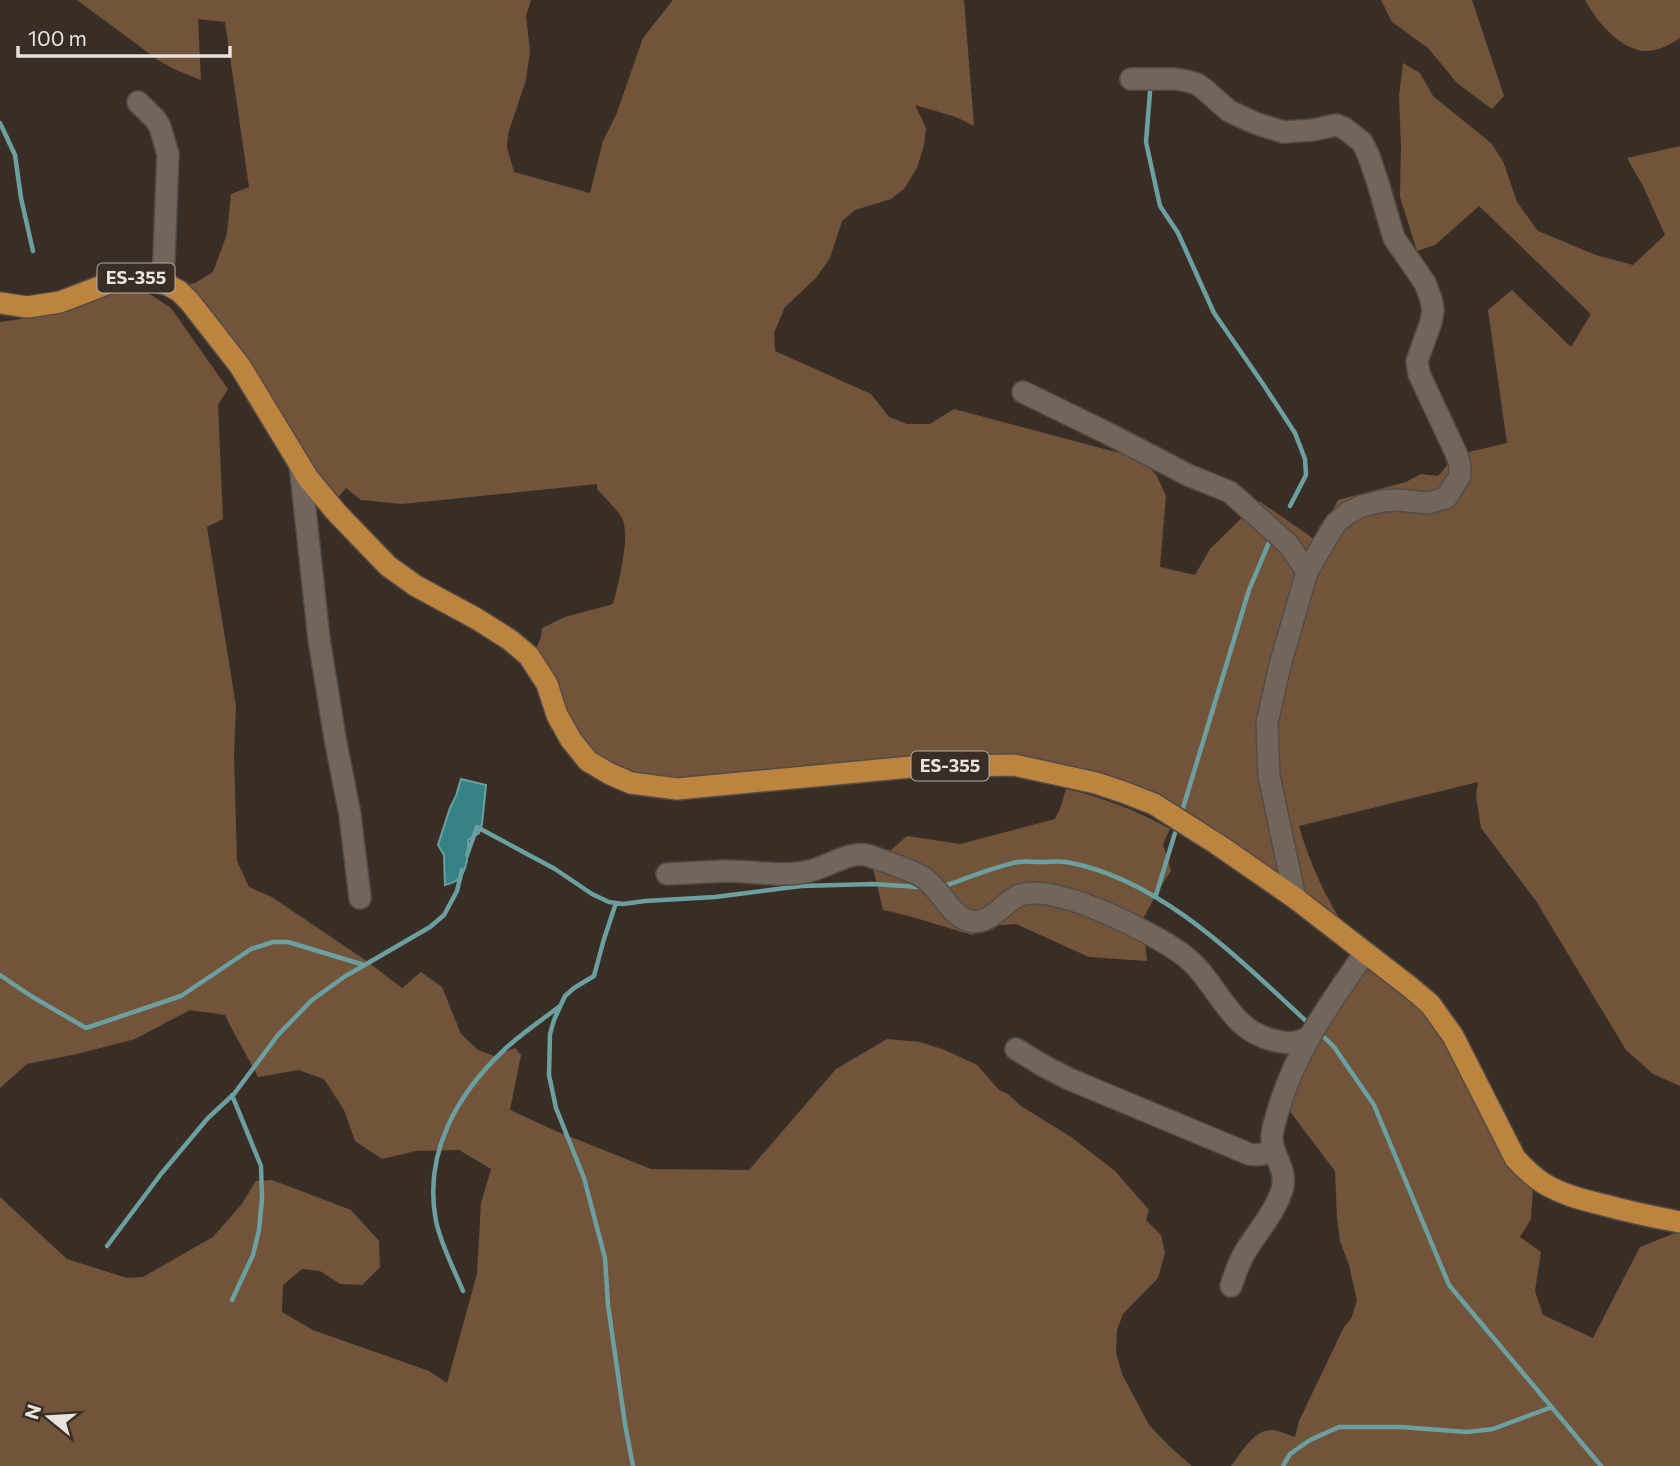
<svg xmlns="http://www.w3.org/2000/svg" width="1680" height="1466" viewBox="0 0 1680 1466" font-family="Commissioner,sans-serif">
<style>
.green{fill:#72543b}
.water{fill:#358286;stroke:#6b9fa0;stroke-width:2}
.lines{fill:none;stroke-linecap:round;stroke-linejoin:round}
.stream{stroke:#6b9fa0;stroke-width:4.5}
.minor-casing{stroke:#544b45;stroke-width:24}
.major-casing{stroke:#544b45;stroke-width:24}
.minor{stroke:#72665c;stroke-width:21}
.major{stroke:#bd8440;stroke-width:21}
.labels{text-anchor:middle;stroke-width:6;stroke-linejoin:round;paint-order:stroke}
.shield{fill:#392e26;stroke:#b4aca6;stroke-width:2}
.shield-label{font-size:18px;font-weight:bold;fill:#e9e2dd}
</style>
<rect width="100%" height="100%" fill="#392e26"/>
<path class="green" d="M77 0H531L526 16 530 51 526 80 508 134 507 147 514 172 590 193 603 141 616 115 643 38 673 0H964L974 126 956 117 915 105 926 128 924 145 917 168 904 189 891 199 855 210 842 221 830 258 816 278 785 307 774 333 775 351 871 394 889 417 907 424H930L954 409 1142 459 1157 476 1166 496 1160 567 1195 575 1210 549 1259 501 1317 541 1338 500 1406 482 1421 474 1438 476 1456 455 1507 443 1488 310 1512 290 1571 347 1591 314 1479 206 1435 245 1417 251 1400 197 1401 145 1399 96 1403 63 1420 73 1433 96 1491 143 1503 161 1517 202 1538 231 1596 255 1633 265 1665 235 1644 188 1627 158 1680 146V1086L1653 1074 1626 1050 1536 901 1481 828 1476 796 1478 782 1299 826C1310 865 1327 900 1349 934L1281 880 1077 773 667 779H653L601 758 583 742 534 654 541 637 542 628 565 617 613 604C618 586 631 535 622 518 615 507 605 498 597 489V484L402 504 361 500 346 488 333 503 182 286 195 283 213 272 227 234 231 194 249 187 225 22 198 19 201 80 176 70 158 60Z
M1381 0H1472L1504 96 1492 109 1457 83 1428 48 1392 22Z
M1585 0H1680V38C1670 45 1656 52 1643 51 1618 47 1597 22 1585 0Z
M110 287H133L148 293 171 308 228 389 218 405 223 519 207 527 236 706 234 754 237 861 249 887 272 897 368 962 402 988 421 972 442 987 461 1034 478 1050 494 1056 515 1048 521 1055 510 1110 556 1131 651 1169 749 1170 836 1069 887 1039 920 1042 945 1050 977 1065 999 1090 1008 1094 1021 1106 1071 1137 1115 1171 1149 1210 1146 1220 1161 1235 1165 1253 1158 1278 1123 1314 1117 1330 1116 1352 1122 1374 1149 1425 1169 1446 1192 1466H0V1197L67 1259 127 1278 143 1277 213 1237 241 1205 256 1181 272 1180 351 1210 379 1241 380 1267 362 1285 340 1284 320 1271 302 1269 283 1285 282 1312 313 1330 429 1371 447 1383 477 1274 481 1203 491 1169 459 1150 416 1151 382 1159 355 1141 344 1110 324 1079 298 1070 258 1077C248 1056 235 1037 225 1015L190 1010 135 1039 77 1054 27 1064 0 1088V322L20 319Z
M1066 789C1102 797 1138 811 1170 829L1163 844 1171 871 1159 889 1143 919 1147 961 1089 957 1016 924 975 927 973 935C943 927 914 916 883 910L868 847 891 850 907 836 960 844 1055 819 1061 806Z
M1362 966 1388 982 1417 1006 1431 1020 1466 1083 1533 1187 1531 1219 1520 1237 1541 1252 1535 1291 1543 1315 1593 1338 1640 1247 1680 1231V1466H1231C1241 1454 1254 1428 1273 1430 1281 1431 1288 1435 1295 1437L1299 1421 1344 1327 1351 1319 1357 1301 1349 1265 1340 1241 1337 1217 1335 1171 1285 1105 1311 1042Z"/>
<path class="water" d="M461 779 486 785 482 824 479 833 468 840C468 853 468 872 457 880 453 883 449 884 445 885L444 855 438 845 450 808 456 796Z"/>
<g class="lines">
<path class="stream" d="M1150 92 1146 142 1160 206 1178 233 1214 313 1263 384 1295 433 1305 459 1306 475 1290 506
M0 123 15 155 21 198 33 251
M1183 808 1249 590 1270 540
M467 855 477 827 555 869 592 894 609 902 623 904 645 901 715 897 801 886 873 884 919 887
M947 885C970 877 994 867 1018 862 1025 861 1033 862 1040 862 1049 862 1058 861 1066 862 1159 878 1238 958 1305 1020
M1156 895 1175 833
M616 903 604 939 594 976 574 988 565 996 554 1020 550 1034 549 1075 556 1108 584 1178 605 1258 608 1305 625 1424 633 1466
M0 975 31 996 86 1028 181 996 251 949 273 942H288L364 965
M1324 1037 1334 1047 1374 1105 1449 1285 1601 1466
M107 1246 161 1174 208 1118 234 1094 278 1035 312 1000 344 977 430 927 444 915 457 891 462 870
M463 1291C454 1269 441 1245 436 1221 423 1153 457 1094 505 1049 522 1033 542 1020 560 1006
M232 1300 253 1255 259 1230 262 1199 261 1166 232 1095
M1283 1466 1290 1454 1310 1440 1339 1427H1401L1467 1432 1493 1429 1552 1407"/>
<g class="minor-casing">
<path id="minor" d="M1131 79H1175L1187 81 1197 84 1204 89 1229 111 1255 123 1283 132 1313 130 1336 125 1344 128 1362 142 1368 154 1377 180 1394 238 1425 283 1431 299 1433 310 1431 322 1417 361 1419 374 1456 453 1460 465V476L1446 498 1428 503 1399 500 1382 501 1362 506 1348 513 1336 523 1329 534 1307 572 1280 665 1267 723 1269 776 1295 898
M138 102 156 120 160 127 168 154 163 283
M1023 392 1109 434 1188 475 1230 492 1289 545 1307 572
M300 464 319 639 335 738 350 815 360 898
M667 874C686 873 706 872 725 871 752 871 779 877 805 872 826 869 850 849 870 856 888 863 908 868 924 878 941 889 950 916 970 921 990 926 1004 901 1020 895 1058 883 1151 932 1182 954 1219 981 1227 1032 1277 1041 1289 1044 1297 1043 1308 1038
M1016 1049 1042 1065 1069 1079 1249 1154C1260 1156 1265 1155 1273 1146
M1231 1286C1235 1274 1239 1262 1245 1252 1257 1232 1273 1215 1281 1193 1290 1170 1271 1156 1272 1137 1272 1128 1276 1119 1278 1111 1295 1051 1330 1003 1365 953"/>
</g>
<g class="major-casing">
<path id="major" d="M0 303 27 307 60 302 120 279 139 278 152 280 168 285 179 291 190 302 240 366 308 478 336 512 388 566 416 586 477 619 510 640 529 656 547 684 557 715 571 740 588 761 610 774 631 783 677 789 911 767 1014 765 1096 783 1123 792 1154 804 1217 844 1295 898 1410 987 1430 1004 1453 1036 1515 1158C1523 1167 1532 1176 1543 1183 1561 1194 1580 1199 1600 1204 1626 1211 1653 1217 1680 1222"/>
</g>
<use href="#minor" class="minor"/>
<use href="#major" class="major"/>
</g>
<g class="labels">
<g class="shield">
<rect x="97.5" y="263.5" width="77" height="29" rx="5"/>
<rect x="911.5" y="751.5" width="77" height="29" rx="5"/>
</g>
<g class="shield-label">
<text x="136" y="284">ES-355</text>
<text x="950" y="772">ES-355</text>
</g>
</g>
<g transform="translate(49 1417) rotate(288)" stroke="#392e26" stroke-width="5" paint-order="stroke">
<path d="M0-5L12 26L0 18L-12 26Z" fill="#e9e2dd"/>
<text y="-10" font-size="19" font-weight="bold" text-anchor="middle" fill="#e9e2dd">N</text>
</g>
<path d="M18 46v10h212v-10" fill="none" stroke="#e9e2dd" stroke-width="3.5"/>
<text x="28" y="46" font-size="21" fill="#e9e2dd" stroke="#392e26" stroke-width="5" paint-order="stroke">100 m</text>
</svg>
